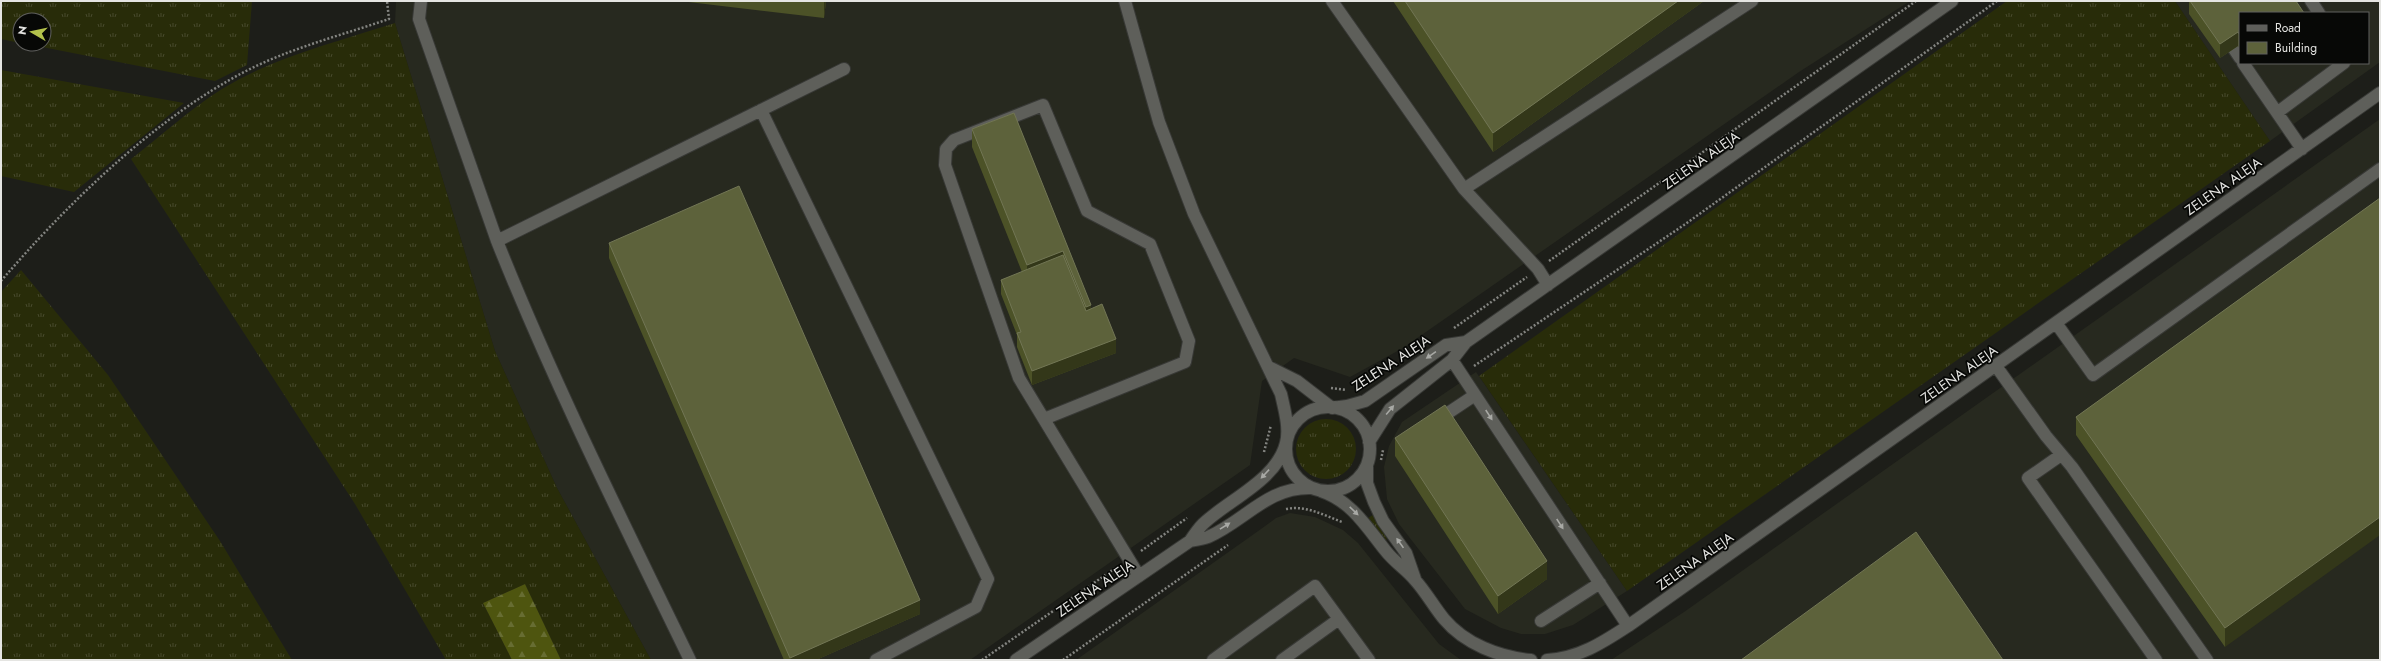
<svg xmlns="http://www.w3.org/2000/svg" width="2381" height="661" viewBox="0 0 2381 661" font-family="Jost,sans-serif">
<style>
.built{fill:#27291f;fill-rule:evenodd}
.grass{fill:url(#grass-tufts)}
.forest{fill:url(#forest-firs)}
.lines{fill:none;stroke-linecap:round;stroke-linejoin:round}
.minor-casing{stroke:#383936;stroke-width:14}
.path{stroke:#838480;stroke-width:2.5;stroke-dasharray:2 2;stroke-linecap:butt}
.minor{stroke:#5e5f5a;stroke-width:12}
.wall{fill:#4c5227}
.shaded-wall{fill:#333719}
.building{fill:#5d623b;stroke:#727655}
.oneway{fill:#a8a9a5}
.labels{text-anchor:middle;stroke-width:3.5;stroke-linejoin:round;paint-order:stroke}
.street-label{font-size:14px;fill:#e5e5e2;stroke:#070806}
</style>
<defs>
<pattern id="grass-tufts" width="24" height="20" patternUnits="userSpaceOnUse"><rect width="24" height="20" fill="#282c09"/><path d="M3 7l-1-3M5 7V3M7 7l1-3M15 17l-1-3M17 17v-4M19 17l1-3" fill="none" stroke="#474a2d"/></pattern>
<pattern id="forest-firs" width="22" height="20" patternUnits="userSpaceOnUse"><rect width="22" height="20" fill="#4e550f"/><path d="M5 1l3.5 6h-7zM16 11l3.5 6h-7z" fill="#676d32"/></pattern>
</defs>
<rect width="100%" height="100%" fill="#1d1e19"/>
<path class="built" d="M396 1H1910L1799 72 1403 348 1350 377 1294 358 1262 381 1250 465 970 660H651L557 488 495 351 395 23Z
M2175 1H2380V62L2270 141ZM2240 13H2368V63H2240Z
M2380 119V660H1611L1684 612Z
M1476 372 1627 591 1573 625 1545 634H1521L1501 628 1465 609 1399 524 1387 499 1384 467 1389 446 1402 422Z
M1290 513 1315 517 1343 530 1358 543 1439 644 1461 660H1076L1261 529 1276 518Z"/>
<path class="grass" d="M1 1H252L247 65 215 81 27 44H44V20H20V43L1 39Z
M2007 1H2175L2270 141 1627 591 1479 376Z
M395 23 495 351 557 488 651 660H561L525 584 483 603 512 660H446L355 504 131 159C161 136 190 109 222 89 274 57 337 42 395 23Z
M1 70 184 103 74 192 1 176Z
M21 270 108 375 220 541 292 660H1V292Z
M1296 449a30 30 0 1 1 60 0a30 30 0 1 1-60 0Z
M1373 515 1387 539 1386 540 1368 518Z"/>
<path class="forest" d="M525 584 561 660H512L483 603Z"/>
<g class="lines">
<g class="minor-casing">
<path id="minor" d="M421 1 419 19 497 241 844 69
M1332 1 1464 189 1538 269 1548 285
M2311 1 2319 13
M2234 49 2240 58
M2243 63 2302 149
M761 110 988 579 976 607 876 660
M2278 112 2344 63
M1464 189 1752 1
M497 241C554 384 623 522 690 660
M2056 323 2093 375 2380 169
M1452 360 1628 626
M1996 366 2046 436 2072 467 2207 660
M1269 367 1297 381 1332 408 1347 406 1365 401 1446 345 1466 342
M1286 449a42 42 0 1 1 84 0a42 42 0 1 1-84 0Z
M1044 419 1185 362 1189 341 1150 244 1087 211 1043 105 954 140 946 149 945 165 1019 378 1139 576
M1436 421 1475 395
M1369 442 1390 409 1452 360 1466 342 1952 1
M2061 455 2028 478 2156 660
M1367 465V483L1374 502 1383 521 1406 553 1415 579
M1321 491C1351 501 1366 526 1385 550 1395 563 1406 569 1415 580 1426 592 1434 607 1444 619 1465 644 1499 657 1531 660
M1190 541C1196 540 1203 539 1208 537 1245 521 1267 487 1311 488
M1541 621 1600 583
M1016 660 1190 541C1194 535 1198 529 1203 524 1228 500 1277 480 1286 443 1290 428 1284 408 1281 394L1194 214 1159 122 1125 1
M1213 660 1315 586 1369 660
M1282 660 1339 619
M1547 660C1579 658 1602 643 1628 626L2380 93"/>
</g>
<path class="path" d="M1549 261 1916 1
M1 281C68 203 155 118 246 71 291 48 342 35 389 19L387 1
M1454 328 1527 277
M1474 366 1684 225 1997 1
M1331 388 1346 390
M1264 452 1271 425
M1381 460 1383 450
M1286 509C1306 505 1323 515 1342 522
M1141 551 1187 518
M982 660 1117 567
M1063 660 1228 545"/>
<use href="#minor" class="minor"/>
</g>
<path class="wall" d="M680 1H826L824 18Z
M1393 1H1704L1493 152Z
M2189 1H2300L2240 13V49L2238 46 2220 58 2189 14Z
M1014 113 1091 309 1116 353 1032 385 1017 347V335L1001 294V280L1022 272 972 147V129Z
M2380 198 2225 647 2076 435V417Z
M609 243 920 614 816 660H784L609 258Z
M1395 438 1547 579 1498 614 1395 456Z"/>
<path class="shaded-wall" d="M824 1H826L824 18Z
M1678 1H1704L1493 152V133Z
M2238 32V46L2220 58V44Z
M1063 251V269L1027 284V265Z
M1091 305V323L1086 325V307Z
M1116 339V353L1032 385V371Z
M2380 517V535L2225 647V628Z
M1547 561V579L1498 614V596Z
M920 600V614L816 660H790V658Z"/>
<path class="building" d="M1405 1H1678L1493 133Z
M2190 1H2296L2304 13H2240V35L2238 32 2220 44Z
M1014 113 1091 305 1086 307 1063 251 1027 265 972 129Z
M739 186 920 600 790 658 609 243Z
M2380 198V517L2225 628 2076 417Z
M1063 255 1086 311 1102 304 1116 339 1032 371 1017 333 1021 332 1001 280Z
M1445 405 1547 561 1498 596 1395 438Z
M1916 532 2003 660H1741Z"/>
<defs><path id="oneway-solid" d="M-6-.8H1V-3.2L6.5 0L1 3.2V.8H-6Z"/></defs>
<g class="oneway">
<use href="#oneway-solid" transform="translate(1431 355) rotate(145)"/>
<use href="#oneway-solid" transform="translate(1390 410) rotate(-50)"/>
<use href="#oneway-solid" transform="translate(1489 415) rotate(57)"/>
<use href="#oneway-solid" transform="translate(1265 474) rotate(133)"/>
<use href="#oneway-solid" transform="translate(1354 511) rotate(44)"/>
<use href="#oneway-solid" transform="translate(1560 524) rotate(57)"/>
<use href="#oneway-solid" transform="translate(1225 526) rotate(-32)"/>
<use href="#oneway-solid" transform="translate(1400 543) rotate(-125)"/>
</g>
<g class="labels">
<g class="street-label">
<text transform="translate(1701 160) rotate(-35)" y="5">ZELENA ALEJA</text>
<text transform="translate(2223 186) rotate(-35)" y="5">ZELENA ALEJA</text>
<text transform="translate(1391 363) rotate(-33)" y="5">ZELENA ALEJA</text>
<text transform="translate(1959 374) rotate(-35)" y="5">ZELENA ALEJA</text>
<text transform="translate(1695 561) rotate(-35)" y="5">ZELENA ALEJA</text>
<text transform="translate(1095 588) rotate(-34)" y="5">ZELENA ALEJA</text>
</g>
</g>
<rect width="2381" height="661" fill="none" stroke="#e5e5e2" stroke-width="4"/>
<rect x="2239" y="12" width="130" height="52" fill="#070806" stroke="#60605e"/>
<rect x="2247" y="25" width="20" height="6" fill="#5e5f5a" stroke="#60605e"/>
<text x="2275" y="32" font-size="12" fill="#e5e5e2">Road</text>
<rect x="2247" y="42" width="20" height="12" fill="#5d623b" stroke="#60605e"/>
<text x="2275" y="52" font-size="12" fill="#e5e5e2">Building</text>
<g transform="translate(32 32) rotate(279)"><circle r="19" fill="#070806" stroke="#60605e"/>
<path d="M0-3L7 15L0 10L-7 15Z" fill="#b3c24b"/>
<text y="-6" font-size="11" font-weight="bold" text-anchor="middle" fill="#e5e5e2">N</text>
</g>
</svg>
